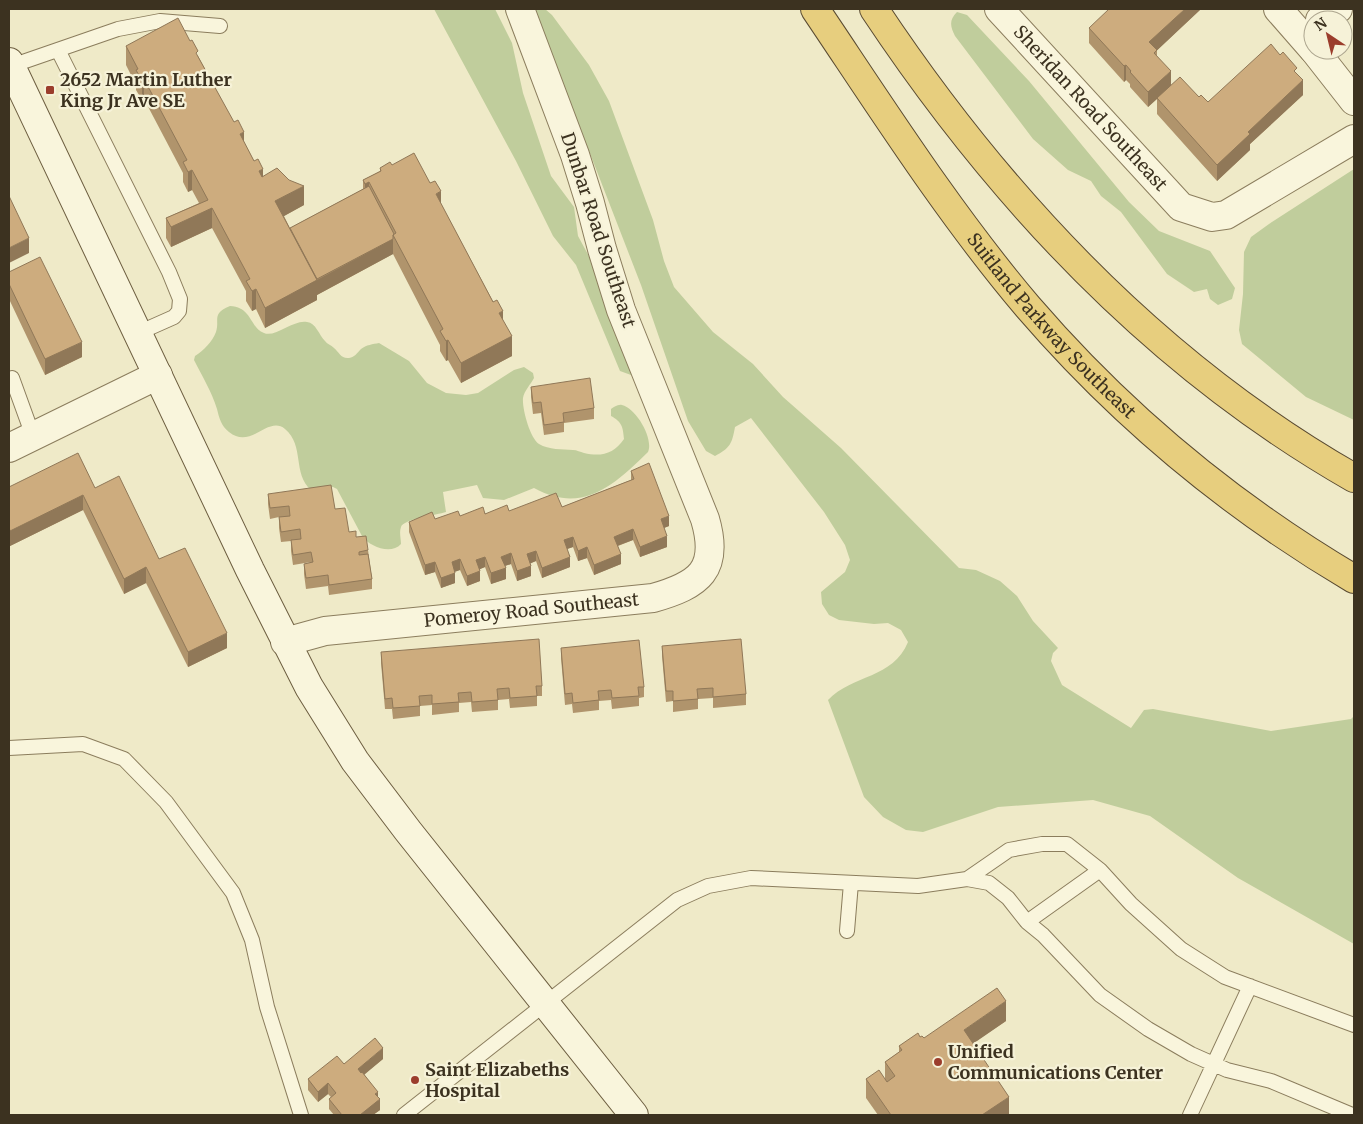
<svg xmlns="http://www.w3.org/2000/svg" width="1363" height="1124" viewBox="0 0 1363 1124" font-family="Merriweather,serif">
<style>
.green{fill:#c0cd9c}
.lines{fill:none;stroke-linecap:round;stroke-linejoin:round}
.service-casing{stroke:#8b7d5d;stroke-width:16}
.minor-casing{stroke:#8b7d5d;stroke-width:30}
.secondary-casing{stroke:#6d5e40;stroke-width:30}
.trunk-casing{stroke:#594a31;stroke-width:30}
.service{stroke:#f9f5dc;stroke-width:14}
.minor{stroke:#f9f5dc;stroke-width:28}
.secondary{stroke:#f9f5dc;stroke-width:28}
.trunk{stroke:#e7ce7e;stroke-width:28}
.wall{fill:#b0946c}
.shaded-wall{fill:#907858}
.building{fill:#cdac7e;stroke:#907858}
.poi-dot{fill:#9b3d2c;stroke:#f6f2d8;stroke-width:2}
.labels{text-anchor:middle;stroke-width:4.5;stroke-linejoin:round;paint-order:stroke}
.poi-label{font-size:18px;font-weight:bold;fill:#3c3220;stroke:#f6f2d8;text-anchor:start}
.street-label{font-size:18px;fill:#3c3220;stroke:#f6f2d8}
</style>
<rect width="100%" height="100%" fill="#efeac8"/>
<path class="green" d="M434 9H495L512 43 523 93 551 176 574 207 578 236 610 295 632 360 631 375 620 371 576 265 553 236 516 161Z
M534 9H545L552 15 589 65 609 101 653 220 664 261 674 287 713 332 753 364 783 397 841 448 959 568 976 570 1000 581 1017 596 1033 621 1058 648 1053 653 1051 661 1062 685 1131 728 1144 710 1153 709 1271 731 1351 719 1354 716V944L1238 878 1150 816 1093 800 998 807 923 832 906 830 883 817 864 797 828 700C853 674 893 679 908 642L901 630 888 623 874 624 839 620 829 615 822 604 821 592 845 572 850 560 845 545 824 512 751 418 735 427C732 444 730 448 715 456L706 451 688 421 641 285Z
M957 12 967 15 1029 81 1129 202 1159 231 1210 251 1235 288 1232 299 1218 305 1210 299 1207 289 1194 292 1167 274 1121 212 1101 196 1091 181 1068 170 1033 139 955 36C950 26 949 20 957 12Z
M1354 169V420L1306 397 1242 344 1239 330 1243 294 1244 252 1251 237 1269 224Z
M230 306C252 307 250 328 264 333 275 338 294 319 307 322 316 323 319 335 325 341 327 344 331 345 334 348 339 352 341 359 349 358 355 357 357 353 361 349 366 345 373 344 379 343L409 361 427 383 446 393 466 395 478 393 514 370 524 367 533 373 534 378C531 384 524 391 523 398 522 409 530 438 539 444 549 450 562 449 573 450 577 450 580 452 584 453 601 457 614 454 624 439 623 427 622 422 611 416V409C614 407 618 404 622 405 636 408 654 439 648 452 614 485 583 515 534 488L504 500 483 498 477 485 443 492 446 512C437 515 403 519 401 527 399 532 401 539 401 544 391 555 370 547 362 536L337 489 333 487 311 490C292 473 305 446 285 429 268 415 251 450 229 432 221 426 219 417 217 409 212 392 202 376 194 360L195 356C204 350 212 342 216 332 220 319 211 314 230 306Z"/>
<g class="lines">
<g class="service-casing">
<path id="service" d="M58 50 169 272 180 299 179 311 174 317 138 333
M11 66 118 29 160 21 220 26
M12 378 33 436
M9 748 83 744 124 759 166 802 233 893 252 940 267 1007 301 1115
M967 879 1009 850 1042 844H1067L1100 870
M847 931 851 883
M404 1115 677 900 708 886 751 878 918 886 967 879 989 883 1008 898 1027 922
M1190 1115 1250 986
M1352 1115 1271 1081 1227 1070 1191 1054 1148 1029 1100 995 1043 935 1027 922 1100 870 1131 904 1181 949 1225 977 1354 1025"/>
</g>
<g class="minor-casing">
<g id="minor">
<path id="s1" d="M999 9 1181 207 1212 217 1226 215 1354 139"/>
<path d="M1278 9 1313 49"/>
<path d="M1320 20 1338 9"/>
<path d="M1314 50 1354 101"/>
<path d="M9 448 158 375"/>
<path id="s2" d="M285 642 325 631 653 598C699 585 720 570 705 519L621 310 602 249 590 203 575 155 520 9"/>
</g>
</g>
<g class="secondary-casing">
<path id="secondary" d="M9 62 250 570 309 687 355 761 408 831 634 1115"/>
</g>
<g class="trunk-casing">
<g id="trunk">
<path id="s3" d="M815 9C883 110 949 214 1028 307 1121 415 1232 507 1354 579"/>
<path d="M874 9C999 197 1156 365 1354 478"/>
</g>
</g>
<use href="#service" class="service"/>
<use href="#minor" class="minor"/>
<use href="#secondary" class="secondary"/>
<use href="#trunk" class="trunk"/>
</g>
<path class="wall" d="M1201 9 1157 50V56L1171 86 1199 97 1208 102 1297 74 1303 95 1250 144V150L1217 181 1157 114V99L1148 107 1130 87V84L1126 80 1124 82 1089 43V28Z
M126 46 198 56 254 161 263 176 304 205 284 216 290 228 363 189V180L380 171V168L392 165 441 204 503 320 512 356 461 383 448 360 446 361 440 351V345L393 254 317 295V300L265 328 256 309 252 311 246 301V291L212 228 171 247 166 238V218L199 203 192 190 188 192 183 182V173L144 99 142 100 136 90V85L126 65Z
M9 272 82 357 45 375 9 299Z
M531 387 594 408V419L564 423V432L544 435 541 413 533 414 531 397Z
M631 471 669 526 664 528 667 547 640 557 633 540 618 546 621 564 594 575 587 558 578 561 573 547 567 549 570 567 542 578 536 561 530 563 531 576 517 581 511 564 505 566 506 579 491 584 485 567 479 569 480 581 467 586 460 570 455 571V583L441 588 435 572 425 575 409 532V522L509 511 562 507 631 480Z
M9 487 95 488 159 559 227 648 188 667 146 583 124 594 83 510 10 546 9 543Z
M268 494 335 509 349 532 356 537 368 550 372 579V589L329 595 328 586 306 589 304 574V564L311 562 293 565 291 551V541L281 542 279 528V517L270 519 268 504Z
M662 646 746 694V705L713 708V698L698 699V709L673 712V701L666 702 662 656Z
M561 648 644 687V697L639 698V706L612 709 611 700 599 701V710L573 713 572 704 565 705 561 658Z
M381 652 542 686V696H537V706L510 708 509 699 498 700V710L472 712 471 702 459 703V712L432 715V705L420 706V716L393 719 392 709H385L381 663Z
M1006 1021 973 1043 1009 1115H878L866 1098V1079H885V1062L899 1052V1046L920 1037 924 1038Z
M383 1059 364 1074 378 1097 380 1110 373 1115H334L329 1109V1099L331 1097 328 1094 318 1102 308 1090V1079L344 1064Z"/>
<path class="shaded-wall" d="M1185 9H1201L1149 58V42Z
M1126 65V80L1124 82V66Z
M1171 71V86L1148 107V92Z
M144 79V99L142 100V81Z
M1303 80V95L1250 144V150L1217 181V165L1248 132Z
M244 132V151L240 134Z
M263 169V189L259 171Z
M192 170V190L188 192V172Z
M369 182V201L365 204V184Z
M304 186V205L275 221V201Z
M441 191V211L436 194Z
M212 208V228L171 247V227Z
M29 238V253L9 263V248Z
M393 239V254L317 295V300L265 328V308Z
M256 289V309L252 311V291Z
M503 311V331L499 313Z
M512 336V356L461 383V363Z
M448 340V360L446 361V341Z
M82 342V357L45 375V359Z
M83 495V510L10 546V531Z
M669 516V526L661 529V519Z
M633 529V540L614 547V537Z
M667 536V547L640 557V547Z
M573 537V547L564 550V540Z
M587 547V558L578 561V551Z
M536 551V561L527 565V554Z
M511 553V564L501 567V557Z
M621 554V564L594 575V565Z
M485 557V567L476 571V560Z
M570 557V567L542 578V568Z
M460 559V570L452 573V562Z
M435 562V572L425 575V565Z
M531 566V576L517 581V571Z
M146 567V583L124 594V579Z
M506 568V579L491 584V573Z
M480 571V581L467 586V576Z
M455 573V583L441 588V578Z
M227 633V648L188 667V652Z
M1006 1001V1021L964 1050V1030Z
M383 1048V1059L358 1080V1069Z
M328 1083V1094L318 1102V1092Z
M378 1092V1101L380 1099V1110L373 1115H360L375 1094Z
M1009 1097V1115H982Z"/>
<path class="building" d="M1109 9H1185L1149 42 1157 50 1154 53 1171 71 1148 92 1130 72 1131 71 1126 65 1124 66 1089 28Z
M178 18 190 41 192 40 198 51 196 53 234 122 238 120 244 132 240 134 254 161 258 159 263 169 259 171 262 177 277 168 289 180 304 186 275 201 317 280 265 308 256 289 252 291 246 281 250 279 212 208 171 227 166 218 208 200 192 170 188 172 183 162 187 160 144 79 142 81 136 70 138 69 126 46Z
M1271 44 1280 55 1283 52 1297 68 1294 71 1303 80 1248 132 1250 134 1217 165 1157 98 1180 77 1199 97 1201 95 1208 102Z
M414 153 430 183 435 181 441 191 436 194 493 302 497 300 503 311 499 313 512 336 461 363 448 340 446 341 440 331 443 329 393 235 396 233 369 182 365 184 363 180 381 171 380 168 390 162 392 165Z
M369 186 394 234 393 235V239L317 279 290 228Z
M9 196 29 238 9 248Z
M40 257 82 342 45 359 9 284V272Z
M590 378 594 408 563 413 564 422 544 425 541 402 533 403 531 387Z
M78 453 95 488 119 476 159 559 185 548 227 633 188 652 146 567 124 579 83 495 10 531 9 527V487Z
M649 463 669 516 661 519 667 536 640 547 633 529 614 537 621 554 594 565 587 547 578 551 573 537 564 540 570 557 542 568 536 551 527 554 531 566 517 571 511 553 501 557 506 568 491 573 485 557 476 560 480 571 467 576 460 559 452 562 455 573 441 578 435 562 425 565 409 522 432 512 435 519 458 511 460 516 483 507 485 514 507 505 509 511 556 493 562 507 634 479 631 471Z
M331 485 335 509 345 508 349 532 356 531V537L366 536 368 550 359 552V555L368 554 372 579 329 585 328 575 306 578 304 564 313 562 311 552 293 555 291 540 301 539 300 529 281 532 279 517 290 516 289 506 270 508 268 494Z
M539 639 542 686H536L537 696 510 698 509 688 497 689 498 700 472 702 471 692 458 693 459 702 432 704V695L419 696 420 706 393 708 392 698 385 699 381 652Z
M741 639 746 694 713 697V688L697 689 698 699 673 701V691H666L662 646Z
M639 640 644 687H638L639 696 612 698 611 690 598 691 599 700 573 703 572 693 565 694 561 648Z
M997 988 1006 1001 964 1030 1009 1097 982 1115H891L866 1079 879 1070 887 1082 895 1076 885 1062 902 1050 899 1046 918 1033 920 1037 922 1036 924 1038Z
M375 1038 383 1048 358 1069 361 1073 362 1072 378 1092 375 1094 380 1099 360 1115H342L329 1099 336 1093 328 1083 318 1092 308 1079 337 1056 344 1064Z"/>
<g class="poi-dot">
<rect x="45" y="85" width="10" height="10" rx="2.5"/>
<circle cx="938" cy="1062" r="5"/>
<circle cx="415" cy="1080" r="5"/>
</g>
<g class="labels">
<g class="poi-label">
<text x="60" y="86">2652 Martin Luther<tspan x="60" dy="21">King Jr Ave SE</tspan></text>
<text x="948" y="1058">Unified<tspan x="948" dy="21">Communications Center</tspan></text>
<text x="425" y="1076">Saint Elizabeths<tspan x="425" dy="21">Hospital</tspan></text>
</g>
<g class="street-label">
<text dy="6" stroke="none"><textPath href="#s1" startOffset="135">Sheridan Road Southeast</textPath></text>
<text transform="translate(598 230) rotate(72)" y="6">Dunbar Road Southeast</text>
<text dy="6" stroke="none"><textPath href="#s3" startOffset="396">Suitland Parkway Southeast</textPath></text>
<text dy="6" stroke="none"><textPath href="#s2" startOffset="249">Pomeroy Road Southeast</textPath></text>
</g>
</g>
<rect width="1363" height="1124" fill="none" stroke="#3c3220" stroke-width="20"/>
<g transform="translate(1328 35) rotate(325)"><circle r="24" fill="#f6f2d8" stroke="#aca58e"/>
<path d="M0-4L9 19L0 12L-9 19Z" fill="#9b3d2c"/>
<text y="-8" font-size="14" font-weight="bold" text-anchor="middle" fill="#3c3220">N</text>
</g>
</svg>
